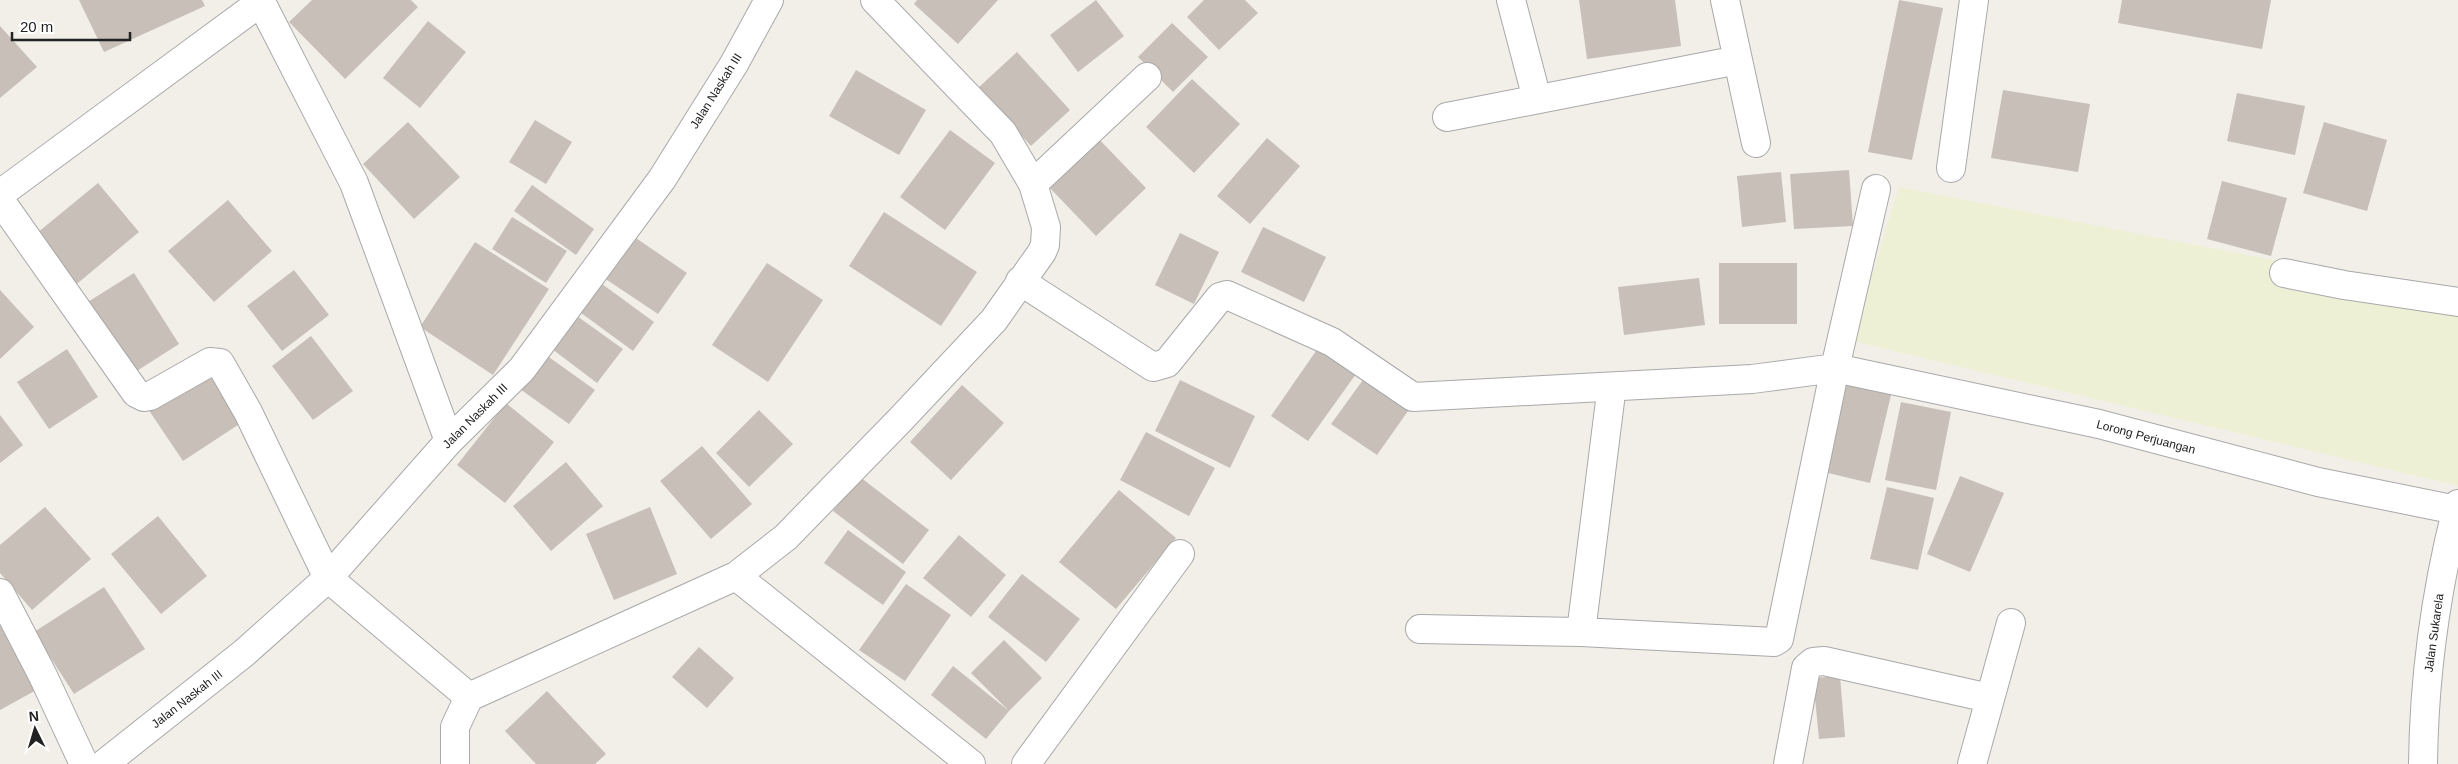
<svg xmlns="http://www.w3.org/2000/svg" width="2458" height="764" viewBox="0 0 2458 764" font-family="Helvetica,sans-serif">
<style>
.farmland{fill:#eef0d5}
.building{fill:#c7bfb8}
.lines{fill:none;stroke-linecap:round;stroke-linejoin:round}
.street-casing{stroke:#a9a9a9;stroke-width:30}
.street{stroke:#fff;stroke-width:28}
.labels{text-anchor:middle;stroke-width:4;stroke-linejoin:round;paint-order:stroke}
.street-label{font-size:12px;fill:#222;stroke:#fff}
</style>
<rect width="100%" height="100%" fill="#f2efe9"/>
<path class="farmland" d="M1899 187 2458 296V486L1852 341Z"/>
<path class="building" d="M79 0H202L205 6 104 52Z
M312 0H411L418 7 345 79 289 22Z
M917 0H998L958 44 914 4Z
M1096 0 1124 36 1078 72 1050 35Z
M1204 0H1245L1258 13 1219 50 1187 17Z
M1579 0H1675L1681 46 1587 59Z
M1899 0 1943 8 1912 160 1868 152Z
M2122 0H2271L2262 49 2118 23Z
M428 21 466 52 420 108 383 78Z
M1172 23 1208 57 1173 92 1138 57Z
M0 26 37 67 0 98Z
M1017 52 1070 110 1031 146 978 88Z
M856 70 926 110 899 155 829 116Z
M1192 79 1240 124 1194 173 1146 127Z
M2003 90 2090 104 2078 172 1991 158Z
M2237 93 2305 106 2295 155 2227 141Z
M535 120 572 142 546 184 509 162Z
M408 122 460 177 414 219 363 164Z
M2324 122 2387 140 2367 211 2303 193Z
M950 130 995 163 945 230 900 197Z
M1096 136 1146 188 1096 236 1046 184Z
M1267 138 1300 166 1250 224 1217 196Z
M1849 170 1853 226 1794 229 1790 174Z
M1781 172 1786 222 1742 227 1737 176Z
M2222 181 2287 198 2271 256 2207 239Z
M98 183 139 232 72 288 31 238Z
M532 185 594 229 576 255 514 211Z
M228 200 272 251 214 302 168 251Z
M884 212 977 272 941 326 849 266Z
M512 217 567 251 546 283 492 249Z
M1263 227 1326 257 1304 302 1241 272Z
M1180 233 1219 252 1194 304 1155 285Z
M630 234 687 273 658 314 601 276Z
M475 242 549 289 493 375 420 327Z
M767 263 823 300 768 382 712 345Z
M1719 263H1797V324H1719Z
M294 270 329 315 282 351 247 306Z
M134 273 179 344 129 376 83 305Z
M1699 278 1705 325 1624 335 1618 287Z
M598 281 654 322 633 351 577 310Z
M0 290 34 327 0 359Z
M577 316 623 349 597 383 552 349Z
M311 336 353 391 313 420 272 366Z
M1318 348 1356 374 1308 441 1271 416Z
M67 349 98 397 49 429 17 382Z
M546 355 595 390 569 424 520 389Z
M206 370 241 423 183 461 148 409Z
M1368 373 1413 404 1377 455 1331 424Z
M1180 380 1255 416 1230 468 1155 431Z
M1846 380 1892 391 1870 483 1824 472Z
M962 385 1004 423 951 480 910 442Z
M1901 402 1951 412 1936 490 1885 480Z
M506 403 554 442 505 503 457 465Z
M759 410 793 444 749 487 716 453Z
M0 415 23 445 0 463Z
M1146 432 1215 468 1189 516 1120 480Z
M702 446 752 504 711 539 660 481Z
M566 462 603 506 551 551 513 506Z
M1960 476 2004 493 1970 572 1927 554Z
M860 477 929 530 903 564 833 511Z
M1887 487 1934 498 1918 570 1870 559Z
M1119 490 1176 538 1116 609 1059 562Z
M45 507 91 559 32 610 0 573V545Z
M650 507 677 574 614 600 586 534Z
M158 516 207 576 161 614 111 554Z
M848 530 906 572 883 605 824 563Z
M959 535 1006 575 971 617 923 578Z
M1022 574 1080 619 1046 662 988 617Z
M906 584 951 615 905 681 859 650Z
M104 587 145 649 74 694 34 632Z
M0 618 40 688 0 710Z
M1004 640 1042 678 1009 711 986 739 931 695 953 666 1009 711 971 673Z
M699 647 734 678 707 708 672 677Z
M1840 676 1845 737 1819 739 1813 678Z
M547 691 606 754 595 764H536L505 731Z"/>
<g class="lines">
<g class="street-casing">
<path id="street" d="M260 0 354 183 449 441
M1511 0 1537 99
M1725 0 1756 143
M1447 117 1738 60
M1951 168 1974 0
M1033 184 1147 77
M0 194 261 2
M0 200 136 393 144 397 150 396 210 362 220 363 248 412 328 578 469 697
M2284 273 2344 285 2458 302
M1020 281 1153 367 1167 363 1220 297 1227 295 1332 342 1413 397 1752 379 1835 368 2099 424 2318 482 2456 510
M736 576 971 764
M0 593 43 676 84 764
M1420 629 1581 632 1774 642 1779 639 1835 368 1876 189
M1581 632 1610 401
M104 764 244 653 328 578 449 441 522 369 662 179 734 64 769 0
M455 764V727L469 697 736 576 786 537 901 419 994 320 1042 252 1045 245 1046 227 1033 184 1003 133 875 0
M1026 764 1180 554
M1788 764 1806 668 1813 662 1824 661 1989 698
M1972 764 2011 623
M2423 764C2424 677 2436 589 2458 504"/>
</g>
<use href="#street" class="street"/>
</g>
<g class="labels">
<g class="street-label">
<text transform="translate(716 91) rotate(-58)" y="4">Jalan Naskah III</text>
<text transform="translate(475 416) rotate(-45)" y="4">Jalan Naskah III</text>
<text transform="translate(2146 437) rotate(15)" y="4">Lorong Perjuangan</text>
<text transform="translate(2434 633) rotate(-82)" y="4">Jalan Sukarela</text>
<text transform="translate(187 699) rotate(-38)" y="4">Jalan Naskah III</text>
</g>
</g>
<g transform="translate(35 729) rotate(355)" stroke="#ffffff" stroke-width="4" paint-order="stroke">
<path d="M0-4L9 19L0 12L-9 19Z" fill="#222222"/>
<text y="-8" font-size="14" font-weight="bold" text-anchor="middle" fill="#222222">N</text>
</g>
<path d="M12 32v8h118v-8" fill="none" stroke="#222222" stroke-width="2.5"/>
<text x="20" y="32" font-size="15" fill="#222222" stroke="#ffffff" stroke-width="4" paint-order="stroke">20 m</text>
</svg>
